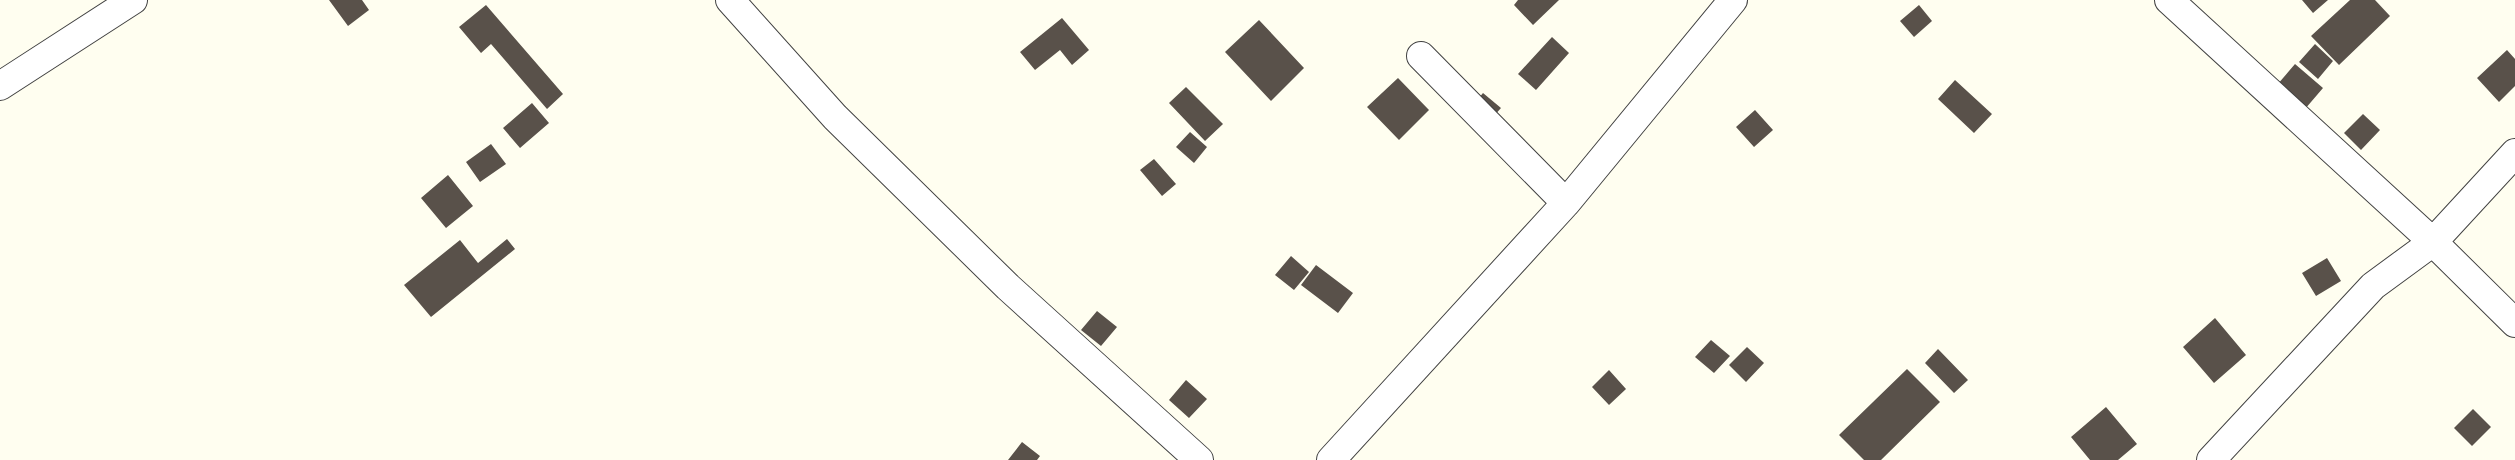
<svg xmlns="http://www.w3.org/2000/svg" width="2515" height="460" viewBox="0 0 2515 460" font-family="'Noto Serif',serif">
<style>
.building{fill:#59514a}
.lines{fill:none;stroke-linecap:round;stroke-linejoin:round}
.minor-casing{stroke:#424242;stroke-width:30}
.minor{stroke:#fff;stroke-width:28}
</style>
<rect width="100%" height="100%" fill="#fffef0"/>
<path class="building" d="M329 0H362L369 10 348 26Z
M1518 0H1559L1533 25 1514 5Z
M2302 0H2328L2313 13Z
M2350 0H2375L2390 16 2339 65 2311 36Z
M486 5 563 94 547 109 491 44 481 53 459 27Z
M1919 5 1932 21 1914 37 1900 21Z
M1062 18 1089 50 1072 65 1060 50 1035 70 1020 52Z
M1259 20 1304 68 1271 101 1225 52Z
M1552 37 1569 53 1536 90 1518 74Z
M2315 44 2333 61 2318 79 2299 62Z
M2507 50 2515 59V86L2499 102 2477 78Z
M2295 64 2323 88 2305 109 2277 85Z
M1398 78 1429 110 1399 140 1367 107Z
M1955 80 1992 114 1974 133 1938 99Z
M1186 87 1223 124 1205 141 1169 103Z
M1483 93 1501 108 1484 127 1467 112Z
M532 103 549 123 520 148 503 128Z
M1755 110 1773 130 1754 147 1736 127Z
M2363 114 2380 130 2361 150 2344 133Z
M1190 132 1207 147 1194 163 1176 147Z
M491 144 506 164 480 182 466 162Z
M1154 159 1176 184 1162 196 1140 170Z
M448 175 473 206 446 228 421 198Z
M507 239 515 249 431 317 404 285 460 240 478 263Z
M1291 256 1309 272 1294 290 1275 275Z
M2327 258 2341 281 2316 296 2302 273Z
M1316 265 1353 293 1338 313 1301 285Z
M1097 311 1117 327 1101 346 1081 330Z
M2215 318 2246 355 2214 383 2183 347Z
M1711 340 1730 356 1714 373 1695 357Z
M1747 347 1764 363 1746 382 1729 365Z
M1938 349 1968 380 1954 393 1925 363Z
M1907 369 1940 402 1881 460H1864L1839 435Z
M1609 370 1626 389 1609 405 1592 387Z
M1186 380 1207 399 1189 418 1169 400Z
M2106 407 2137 444 2118 460H2090L2071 437Z
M2473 409 2491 427 2472 446 2454 428Z
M1022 442 1040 456 1037 460H1008Z"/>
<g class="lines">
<g class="minor-casing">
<path id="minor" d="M730 0 835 117 1008 287 1199 460
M2169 0 2433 242 2515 323
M1421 56 1566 203
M0 86 133 0
M1331 460 1566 203 1733 0
M2211 460 2373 286 2433 242 2515 153"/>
</g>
<use href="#minor" class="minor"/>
</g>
</svg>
